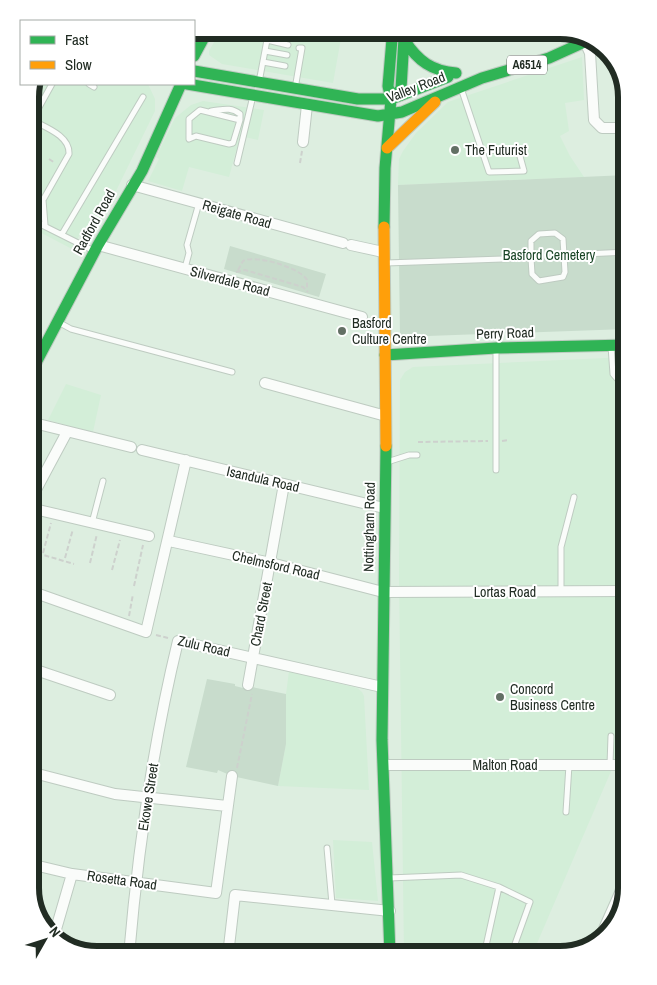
<svg xmlns="http://www.w3.org/2000/svg" width="657" height="985" viewBox="0 0 657 985" font-family="'Archivo Narrow',sans-serif">
<style>
.built{fill:#d3eed8}
.green{fill:#c8dccc}
.lines{fill:none;stroke-linecap:round;stroke-linejoin:round}
.lane-casing{stroke:#becbc1;stroke-width:7}
.street-casing{stroke:#becbc1;stroke-width:12}
.fast-casing{stroke:#becbc1;stroke-width:13}
.slow-casing{stroke:#becbc1;stroke-width:13}
.path{stroke:#cdd1cd;stroke-width:2;stroke-dasharray:5 2.5;stroke-linecap:butt}
.lane{stroke:#fafcfa;stroke-width:5}
.street{stroke:#fafcfa;stroke-width:10}
.fast{stroke:#30b455;stroke-width:11}
.slow{stroke:#ff9f0a;stroke-width:11}
.poi-dot{fill:#637065;stroke:#fff;stroke-width:2}
.labels{text-anchor:middle;stroke-width:4;stroke-linejoin:round;paint-order:stroke}
.shield{fill:#fff;stroke:#646b65;stroke-width:1}
.shield-label{font-size:12px;font-weight:bold;fill:#212c23}
.street-label{font-size:14px;fill:#212c23;stroke:#fff}
.poi-label{font-size:14px;fill:#212c23;stroke:#fff;text-anchor:start}
.park-label{font-size:14px;fill:#184425;stroke:#fff}
.rim{fill:none;stroke:#212c23;stroke-width:6}
</style>
<rect width="100%" height="100%" fill="#ddeee0"/>
<path class="built" d="M221 30H383V34L341 38 333 83 222 64 209 55V51Z
M582 57 584 100 565 103 569 131 560 136 570 156 584 177 398 185 399 159 403 151 416 133 448 102Z
M34 84H148L155 99V111L98 228 80 234 72 249 30 227V93Z
M203 101 264 110 258 140 240 136 229 177 189 167 182 191 148 181 159 159 156 157 175 118 191 105Z
M627 357V734L532 955H404L399 579 400 380 405 372 413 367Z
M66 384 101 395 93 432 48 420Z
M289 671 357 688 362 692 364 696 369 790 278 786 286 744V694Z
M333 840 372 842 378 901 336 898Z"/>
<path class="green" d="M627 175V329L400 337 398 185Z
M230 246 326 274 319 297 224 269Z
M207 679 235 684V686L251 690 252 687 286 694V744L278 786 232 776 218 770 217 773 186 767Z"/>
<g class="lines">
<g class="lane-casing">
<path id="lane" d="M235 30 251 36
M354 32 374 30
M265 51 287 55
M263 62 285 66
M260 77 267 40 288 45
M296 83 302 48H299
M89 84 94 87
M462 91 489 172 524 171 518 149 482 151
M200 110 240 120 233 143 229 144 196 136 189 139V119Z
M211 111C222 110 230 106 240 114V120
M30 119C44 127 70 135 69 154L43 200 45 225
M32 120 52 84
M237 163 252 100
M30 200 43 208
M30 219 92 250
M62 234 143 97
M564 255 627 252
M386 263 531 258V241L539 234 555 233 563 239 565 272 563 277 539 281 532 274 531 258
M185 268 189 253 187 245 199 203
M60 323 71 329 232 372
M611 346 613 374 620 382H627
M496 351V470
M387 462 409 455H417
M92 523 103 481
M561 591V547L574 497
M610 765 611 736
M566 812 569 765
M327 848 332 904
M389 878 461 875 499 887 530 902 511 955
M484 955 499 887"/>
</g>
<g class="street-casing">
<path id="street" d="M585 42 590 53 594 120 602 128H627
M303 142 307 105
M132 185 343 243
M98 245 362 317
M351 245 383 252
M265 383 386 416
M30 422 131 447
M142 450 384 508
M30 501 67 432
M30 508 149 536
M169 541 271 563 383 592 627 591
M30 591 146 632 186 460
M30 668 110 695
M248 685 284 484
M383 765H627
M30 772 115 794 227 806
M30 864 72 874 216 893 232 776
M54 936 72 874
M599 940 627 877
M129 955C138 849 153 744 178 641L382 687
M228 955 235 895 390 911"/>
</g>
<g class="fast-casing">
<path id="fast" d="M405 41C418 61 432 71 456 73
M194 56 208 30
M194 71 358 99H391L448 77
M187 84 378 116 402 112 482 78 549 58 591 39
M391 99 401 89 404 38
M384 227 385 168 391 99 388 86 392 39 397 30
M385 355 496 348 627 345
M30 374 98 245 142 171 181 84
M386 446 382 740 390 955"/>
</g>
<g class="slow-casing">
<path id="slow" d="M387 148 435 102
M384 227 386 446"/>
</g>
<path class="path" d="M49 159 55 163
M300 163 302 151
M238 270 243 261C255 254 301 268 307 280V289
M236 272 245 270 303 287 308 292
M502 441 509 440
M418 442 488 441
M30 551 74 564
M43 553 51 523
M65 558 73 529
M90 563 97 534
M112 570 120 540
M134 586 143 545
M129 616 133 594
M156 635 168 638
M237 768 252 694
M31 891 35 876"/>
<use href="#lane" class="lane"/>
<use href="#street" class="street"/>
<use href="#fast" class="fast"/>
<use href="#slow" class="slow"/>
</g>
<g class="poi-dot">
<circle cx="455" cy="150" r="5"/>
<circle cx="342" cy="331" r="5"/>
<circle cx="500" cy="697" r="5"/>
</g>
<g class="labels">
<rect class="shield" x="507" y="55.5" width="40" height="19" rx="4"/>
<g class="shield-label">
<text x="527" y="69">A6514</text>
</g>
<g class="street-label">
<text transform="translate(416 87) rotate(-21)" y="5">Valley Road</text>
<text transform="translate(237 214) rotate(16)" y="5">Reigate Road</text>
<text transform="translate(94 222) rotate(-61)" y="5">Radford Road</text>
<text transform="translate(230 281) rotate(15)" y="5">Silverdale Road</text>
<text transform="translate(505 333) rotate(-2)" y="5">Perry Road</text>
<text transform="translate(263 479) rotate(13)" y="5">Isandula Road</text>
<text transform="translate(369 527) rotate(-89)" y="5">Nottingham Road</text>
<text transform="translate(276 565) rotate(13)" y="5">Chelmsford Road</text>
<text x="505" y="597">Lortas Road</text>
<text transform="translate(261 614) rotate(-79)" y="5">Chard Street</text>
<text transform="translate(204 646) rotate(13)" y="5">Zulu Road</text>
<text x="505" y="770">Malton Road</text>
<text transform="translate(148 797) rotate(-81)" y="5">Ekowe Street</text>
<text transform="translate(122 880) rotate(8)" y="5">Rosetta Road</text>
</g>
<g class="poi-label">
<text x="465" y="155">The Futurist</text>
<text x="352" y="328">Basford<tspan x="352" dy="16">Culture Centre</tspan></text>
<text x="510" y="694">Concord<tspan x="510" dy="16">Business Centre</tspan></text>
</g>
<g class="park-label">
<text x="549" y="260">Basford Cemetery</text>
</g>
</g>
<path d="M0 0H657V985H0ZM97 39H560A58 58 0 0 1 618 97V888A58 58 0 0 1 560 946H97A58 58 0 0 1 39 888V97A58 58 0 0 1 97 39Z" fill="#fff" fill-rule="evenodd"/>
<path class="rim" d="M97 39H560A58 58 0 0 1 618 97V888A58 58 0 0 1 560 946H97A58 58 0 0 1 39 888V97A58 58 0 0 1 97 39Z"/>
<rect x="20" y="20" width="175" height="65" fill="#ffffff" stroke="#a6aba7"/>
<rect x="30" y="36" width="25" height="8" fill="#30b455" stroke="#a6aba7"/>
<text x="65" y="45" font-size="15" fill="#212c23">Fast</text>
<rect x="30" y="61" width="25" height="8" fill="#ff9f0a" stroke="#a6aba7"/>
<text x="65" y="70" font-size="15" fill="#212c23">Slow</text>
<g transform="translate(45 940) rotate(51)" stroke="#ffffff" stroke-width="4" paint-order="stroke">
<path d="M0-4L9 19L0 12L-9 19Z" fill="#212c23"/>
<text y="-8" font-size="14" font-weight="bold" text-anchor="middle" fill="#212c23">N</text>
</g>
</svg>
